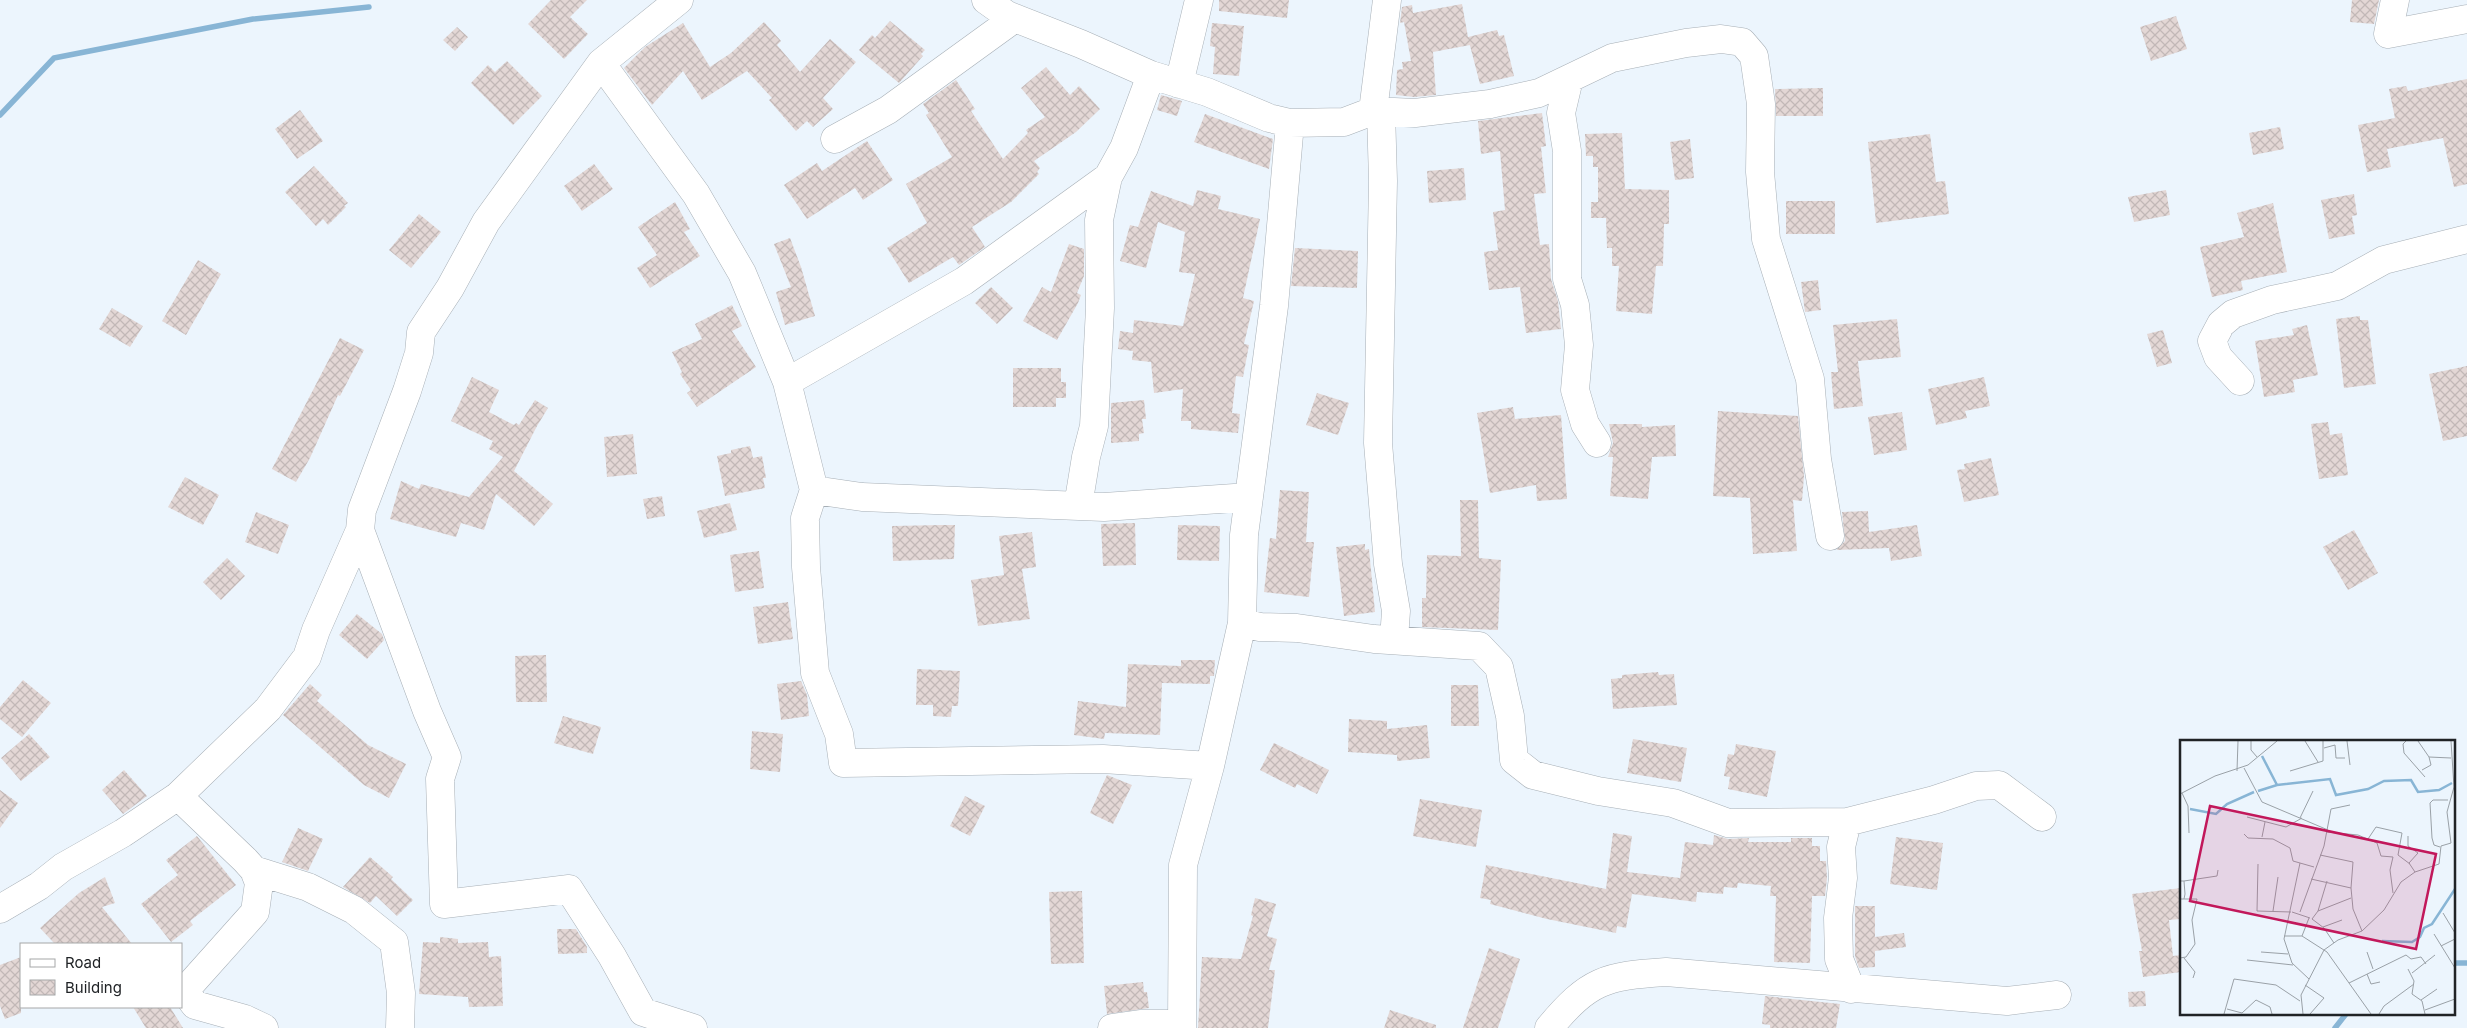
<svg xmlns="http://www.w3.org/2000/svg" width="2467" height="1028" viewBox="0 0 2467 1028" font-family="Inter,sans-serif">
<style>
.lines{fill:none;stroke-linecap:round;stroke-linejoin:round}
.stream{stroke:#88b5d5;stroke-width:5.5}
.building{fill:url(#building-cross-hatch)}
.minor-casing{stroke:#a7afb6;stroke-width:29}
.minor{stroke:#fff;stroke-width:28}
.inset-river{fill:none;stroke:#88b5d5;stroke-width:2.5}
.inset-road{fill:none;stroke:#9aa1a7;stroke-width:1}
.view{fill:#c2185b;fill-opacity:0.15;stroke:#c2185b;stroke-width:2.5}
.inset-edge{fill:none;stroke:#202326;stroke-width:2.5}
</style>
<defs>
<pattern id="building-cross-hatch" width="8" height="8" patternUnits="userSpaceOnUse" patternTransform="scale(1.25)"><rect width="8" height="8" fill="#e3d7d5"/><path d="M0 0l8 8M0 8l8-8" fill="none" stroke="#c2b8b7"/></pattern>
</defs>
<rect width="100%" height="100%" fill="#ecf5fd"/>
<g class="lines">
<path class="stream" d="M0 115 54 58 253 19 369 7
M2453 963H2467
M2335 1028 2346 1014"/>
</g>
<path class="building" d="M551 0H587L570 17 588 34 564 59 528 24Z
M1219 0H1289L1287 18 1219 11Z
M2352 0H2379L2374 24 2350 22Z
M1462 4 1468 37 1497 30 1499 36 1504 35 1514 76 1480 84 1468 38 1470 45 1433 52 1436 95 1414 97 1396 95 1397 70 1403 69 1402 62 1411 61 1404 22 1400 23 1402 7 1412 5 1413 13Z
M2176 16 2187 49 2151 61 2140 27Z
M890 21 925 50 921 54 923 56 899 83 859 50 872 35 875 38Z
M764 22 781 41 777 45 800 72 830 39 856 62 823 98 833 109 813 127 807 121 796 131 769 100 772 98 747 71 702 100 683 71 652 105 624 68 645 47 683 23 710 67 731 53Z
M1212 23 1244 26 1239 76 1213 74 1215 47 1210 46Z
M457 27 468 37 455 51 443 40Z
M507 61 542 96 513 125 471 83 488 65 495 72Z
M1046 67 1070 95 1079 86 1100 109 1076 132 1034 161 1040 168 1037 172 1039 174 1011 202 972 227 985 247 959 265 953 257 909 283 887 248 927 223 906 184 952 157 926 115 929 113 923 104 956 80 975 109 971 111 1003 159 1028 133 1026 130 1045 117 1021 88Z
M2467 79V184L2454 187 2443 138 2387 149 2391 167 2367 172 2358 125 2395 118 2389 89 2406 86 2408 91Z
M1823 88V116H1776L1775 89Z
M1161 95 1182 101 1177 116 1157 110Z
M300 110 323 141 297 159 275 129Z
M1542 113 1546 146 1541 147 1546 193 1534 194 1540 245 1549 244 1551 279 1558 301 1561 329 1526 333 1520 287 1489 290 1484 252 1498 250 1493 212 1505 210 1500 151 1481 154 1478 121Z
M1205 114 1273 139 1269 169 1194 142Z
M2280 127 2284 149 2253 155 2249 133Z
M1622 133 1625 189 1669 190V224H1664L1663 266H1656L1652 314 1616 311 1619 266H1612V248H1607L1606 218H1591V202H1598V167H1593V156H1586L1585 134Z
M1930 134 1936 182 1945 181 1949 214 1876 223 1868 142Z
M1690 139 1694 178 1675 180 1670 142Z
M867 141 893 180 863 200 855 188 807 219 784 185 817 163 822 171Z
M594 164 613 189 582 211 564 186Z
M314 166 348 203 344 206 346 207 328 225 323 219 316 226 285 192Z
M1464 168 1466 200 1429 203 1427 171Z
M1197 190 1221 196 1218 209 1260 219 1243 298 1254 301 1244 344 1249 345 1243 377 1236 376 1232 413 1240 414 1238 433 1191 429V421H1181L1183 389 1154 393 1151 362 1132 360 1133 351 1118 349 1120 331 1133 333 1134 320 1183 326 1195 274 1179 272 1185 232 1158 222 1146 268 1120 261 1130 225 1138 227 1151 191 1193 206Z
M2166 190 2170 215 2134 222 2128 197Z
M2354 194 2357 215 2352 216 2355 234 2329 239 2321 200Z
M1786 201H1835V234H1786Z
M675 202 690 229 684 232 700 256 650 288 637 268 657 255 638 227Z
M2273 203 2287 272 2241 281 2243 290 2212 297 2200 247 2244 237 2237 213Z
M419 214 441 232 411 268 389 250Z
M790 238 801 267 815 316 785 325 776 292 791 287 774 244Z
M1069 244 1084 249V276L1077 293 1081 295 1078 303 1057 340 1023 321 1042 287 1051 292Z
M1295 248 1358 251 1357 288 1291 286Z
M198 260 221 274 186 335 162 321Z
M1818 280 1821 310 1805 312 1801 282Z
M991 287 1013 308 997 324 975 303Z
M732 305 742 326 732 331 756 367 697 407 687 393 691 390 680 374 682 372 672 352 702 339 695 324Z
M112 308 143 326 130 347 99 329Z
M2360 316V320H2368L2376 384 2344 388 2336 319Z
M1897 319 1901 357 1858 361 1863 406 1834 409 1831 372H1838L1833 325Z
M2307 325 2318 375 2293 380 2295 392 2264 397 2255 341 2294 335 2292 329Z
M2163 330 2172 363 2157 367 2147 334Z
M340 338 364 350 340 396 338 395 310 458 296 482 272 469Z
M2467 366V436L2443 441 2429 374Z
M1013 368H1061V382H1066V398H1056V407H1013Z
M472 377 499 390 489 412 514 425 516 423 519 425 535 400 548 408 537 426 514 471 553 504 534 526 496 494 484 530 461 523 456 537 390 519 401 481 419 489 421 484 469 497 503 457 489 449 493 441 451 421Z
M1984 377 1990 406 1965 411 1967 418 1936 425 1928 389Z
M1317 393 1349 403 1338 435 1306 425Z
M1144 400 1146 419H1142L1144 433 1139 434V441L1111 443V403Z
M1513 407 1515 419 1561 415 1567 499 1537 501 1536 485 1490 493 1477 413Z
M1718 411 1798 416 1804 476 1802 501 1793 500 1797 551 1753 554 1750 498 1713 496Z
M1902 412 1907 450 1874 455 1868 417Z
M2328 422 2330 435 2342 433 2348 475 2319 479 2311 424Z
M1609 424H1642V427L1675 425 1676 456 1652 457 1648 499 1610 496 1613 457H1608L1613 443Z
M633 434 637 474 607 477 604 437Z
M750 446 753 458 762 456 766 478H763L765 488 725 496 717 456 731 453V450Z
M1991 458 1999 495 1964 502 1957 470 1965 469 1964 464Z
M185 477 219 495 203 525 168 507Z
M1280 490 1309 492 1306 542H1314L1309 597 1264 592 1270 538 1276 539Z
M662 496 665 516 647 519 643 499Z
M1460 500H1478L1479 558 1501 560 1498 630 1422 627V598H1426L1427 555 1461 556Z
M730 503 737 530 704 538 697 511Z
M1868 511 1869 532 1917 525 1922 556 1891 561 1889 548 1836 550 1845 541 1842 512Z
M256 512 289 525 278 554 245 542Z
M1135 523 1136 565 1103 566 1101 524Z
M941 525H955L954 559 893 561 892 526Z
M1178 525 1220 526 1219 561 1177 560Z
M2354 530 2378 573 2348 590 2323 547Z
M1032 532 1036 567 1022 569 1030 619 978 626 971 580 1004 575 999 536Z
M1365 544V550L1369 549 1375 612 1344 616 1336 547Z
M759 551 764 588 735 592 730 555Z
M227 558 245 576 221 600 203 582Z
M788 602 793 639 758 644 753 607Z
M357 614 382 634 384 640 367 659 339 635Z
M546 655 547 702H516L515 656Z
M1181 660H1215L1214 676H1210V684L1162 683 1160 735 1105 733 1104 739 1074 735 1078 701 1126 707 1128 664 1181 666Z
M917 669 960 671 958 706H952L951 717 933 716V705H916Z
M1658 672 1659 675 1674 674 1677 705 1613 709 1611 679 1622 678V675Z
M23 680 51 703 22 737 0 719V707Z
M801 681 807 695 809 716 781 720 777 684Z
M310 684 322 695 317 701 368 745 406 764 389 798 364 785 283 715Z
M1451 685H1478L1479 726H1451Z
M563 716 601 727 593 754 554 743Z
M1349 719 1387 721V729L1427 725 1430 758 1397 761V755L1348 752Z
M752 731 783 734 780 772 750 769Z
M29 734 50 757 21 781 1 758Z
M1633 739 1687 748 1681 782 1627 773Z
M1274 743 1329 770 1317 794 1297 784 1295 788 1260 770Z
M1736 744 1776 751 1767 797 1728 789 1730 777 1724 776 1728 754 1734 755Z
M124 770 147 796 123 814 102 790Z
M1107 775 1132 785 1113 824 1090 813Z
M0 790 18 803 0 828Z
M965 796 985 806 970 836 950 826Z
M1420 799 1482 810 1476 847 1413 836Z
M298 828 323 839 308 871 282 862Z
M1613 833 1632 836 1627 872 1680 878 1685 842 1713 845 1714 835 1728 839 1749 838 1748 842H1791V838H1812V846H1820V861H1826L1827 878 1825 896H1812L1810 963 1774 962 1776 896H1770L1771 886 1738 883 1737 888 1724 887 1723 894 1697 892 1696 902 1632 894 1626 928 1617 926 1616 933 1547 919 1490 904 1491 900 1480 898 1486 865 1606 889Z
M197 836 236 885 190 921 193 925 171 942 141 904 178 875 166 860Z
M1896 837 1943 843 1937 890 1890 884Z
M370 857 393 877 391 879 413 900 397 916 376 896 370 903 343 887Z
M105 877 115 903 102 907 132 944H55L40 928 79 893Z
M2181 888V919L2169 920 2173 956 2181 955V972L2143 977 2139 951H2142L2132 894Z
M1082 891 1084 963 1051 964 1049 892Z
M1255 898 1276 904 1267 936 1277 939 1269 970H1275L1268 1028H1198L1202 957 1241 959 1253 916 1251 915Z
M1855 906H1875V937L1904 933 1906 947 1875 951V967L1859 968 1855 956Z
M557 929H576L587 947V953L558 954Z
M440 937 458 939V943L488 942 489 957 501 956 503 1006 469 1007 468 997 419 994 423 942 440 943Z
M1489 948 1520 959 1498 1028H1463Z
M21 957V1013L5 1019 0 1006V965Z
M1143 982 1144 992H1147L1149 1008 1107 1014 1104 986Z
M2145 991 2146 1006 2129 1007 2128 992Z
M1765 996 1840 1004 1836 1028H1770V1025L1762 1024Z
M133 1007H170L183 1028H146Z
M1390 1010 1436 1025V1028H1384Z"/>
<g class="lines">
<g class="minor-casing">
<path id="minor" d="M1387 0 1373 111 1415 113 1490 104 1539 93 1612 58 1686 43 1721 39 1742 42 1754 56 1761 104 1760 172 1766 239 1810 379 1817 459 1830 536
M2395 0 2388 34 2467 19
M601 63 696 194 742 273 787 382 814 490 862 497 1104 507 1249 497
M1151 75 1207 92 1269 118 1290 123 1344 122 1373 111
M1569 79 1561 113 1567 151V279L1575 305 1579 345 1575 390 1585 424 1597 443
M1179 84 1199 0
M1381 111 1383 181 1378 443 1388 564 1396 611 1394 639
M835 139 888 110 1015 18
M2240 381 2218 357 2212 341 2221 324 2233 314 2272 300 2337 286 2384 260 2467 239
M787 382 964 281 1108 177 1124 148 1151 75 1081 44 1007 15 986 0
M814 490 805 518 806 567 815 673 839 734 843 763 1103 759 1210 766
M1078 506 1086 457 1094 426 1100 308 1099 220 1108 177
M360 530 427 711 447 757 440 779 444 904 569 889 612 956 643 1012 693 1028
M1242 623 1260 627 1297 628 1374 639 1479 646 1499 667 1510 716 1514 760 1533 775 1598 791 1673 803 1728 823 1847 822 1934 800 1976 786 1999 785 2042 817
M178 796 245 860 254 870 259 883 255 912 188 987 189 997 195 1005 245 1019 264 1028
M1847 822 1841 847 1843 878 1838 918 1839 959 1851 989
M254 870 308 887 354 910 394 942 401 993 400 1028
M0 909 39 886 63 867 123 833 178 796 268 709 307 657 316 630 360 530 362 510 407 391 419 353 421 332 450 288 486 222 601 63 679 0
M1112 1028 1140 1024H1182
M1182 1028 1183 865 1210 766 1242 623 1244 535 1274 306 1290 123
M1549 1028C1589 980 1605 976 1666 972L2007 1001 2057 995"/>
</g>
<use href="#minor" class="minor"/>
</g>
<g transform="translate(2180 740)">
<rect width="275" height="275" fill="#ecf5fd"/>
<path class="inset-river" d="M82 16 97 45M78 51 97 45 150 39 156 55 188 49 204 41 231 40 238 52 259 50 272 43M10 69 36 74 47 64 74 52M202 201 232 202 240 197 244 188 252 184 275 149"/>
<path class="inset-road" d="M71 1V10L77 17M125 1 138 22M167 1 170 25M226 1 223 4 224 13 245 37M238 1 249 17 271 18M144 8 155 5 156 18H165M64 28 82 62 148 90M242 30 251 25 249 17M57 31 58 1M110 31 143 21V1M2 53 8 66 9 93M0 54 35 36 68 25 97 1M67 77 106 87 122 78M120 78 133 51M147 92 178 95 197 103 201 116 213 117 210 130 213 153M64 94 68 98 93 99 110 108 113 121 134 127M228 96V106L238 113 229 123 235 132M82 97 85 82M188 99 196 87 222 93 218 115 230 124M260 107 254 105 252 98 250 63 253 60H268M140 115 173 122 171 148M120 123 104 199 112 223 129 239M78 124 77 171 111 172M131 139 171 148 173 169 182 191M0 141H4L5 154 4 159H0M4 141 37 136 38 130M93 171 98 137M138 171 147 141M112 172 130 178M120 172 144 106 151 69 170 65M263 173 275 193M129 178 122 196 147 212 191 274M143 187 162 180M254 194 275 228M104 196H122M154 203 144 188 132 179 138 171 171 158M261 206 275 199M81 212 108 214M187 212 193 229M0 218 6 217 15 204 12 180 17 159H4M4 218 15 232 13 238M67 220 113 225M228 229 234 241 232 254 242 261 245 274M232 233 255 215M187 234 191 244 200 242M169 243 226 215 231 219 241 217 246 224M125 245 144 258 130 274M241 260 257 249M47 269 62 273M245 270 275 259M62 273 76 260 90 267 92 274M44 274 54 239 96 245 120 261M123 274 121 255 144 210 158 200 182 191 204 170 221 142 235 132 259 124 261 106 271 103 267 72 274 47 271 1M199 274 204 266 234 244"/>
<path class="view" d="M30 66 256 114 236 209 10 161Z"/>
<rect width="275" height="275" class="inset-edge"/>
</g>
<rect x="20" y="943" width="162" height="65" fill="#ffffff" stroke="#a6a7a8"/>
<rect x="30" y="959" width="25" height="8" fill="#ffffff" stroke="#a6a7a8"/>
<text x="65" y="968" font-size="15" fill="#202326">Road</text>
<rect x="30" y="980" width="25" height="15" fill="url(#building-cross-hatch)" stroke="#a6a7a8"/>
<text x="65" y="993" font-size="15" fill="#202326">Building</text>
</svg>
